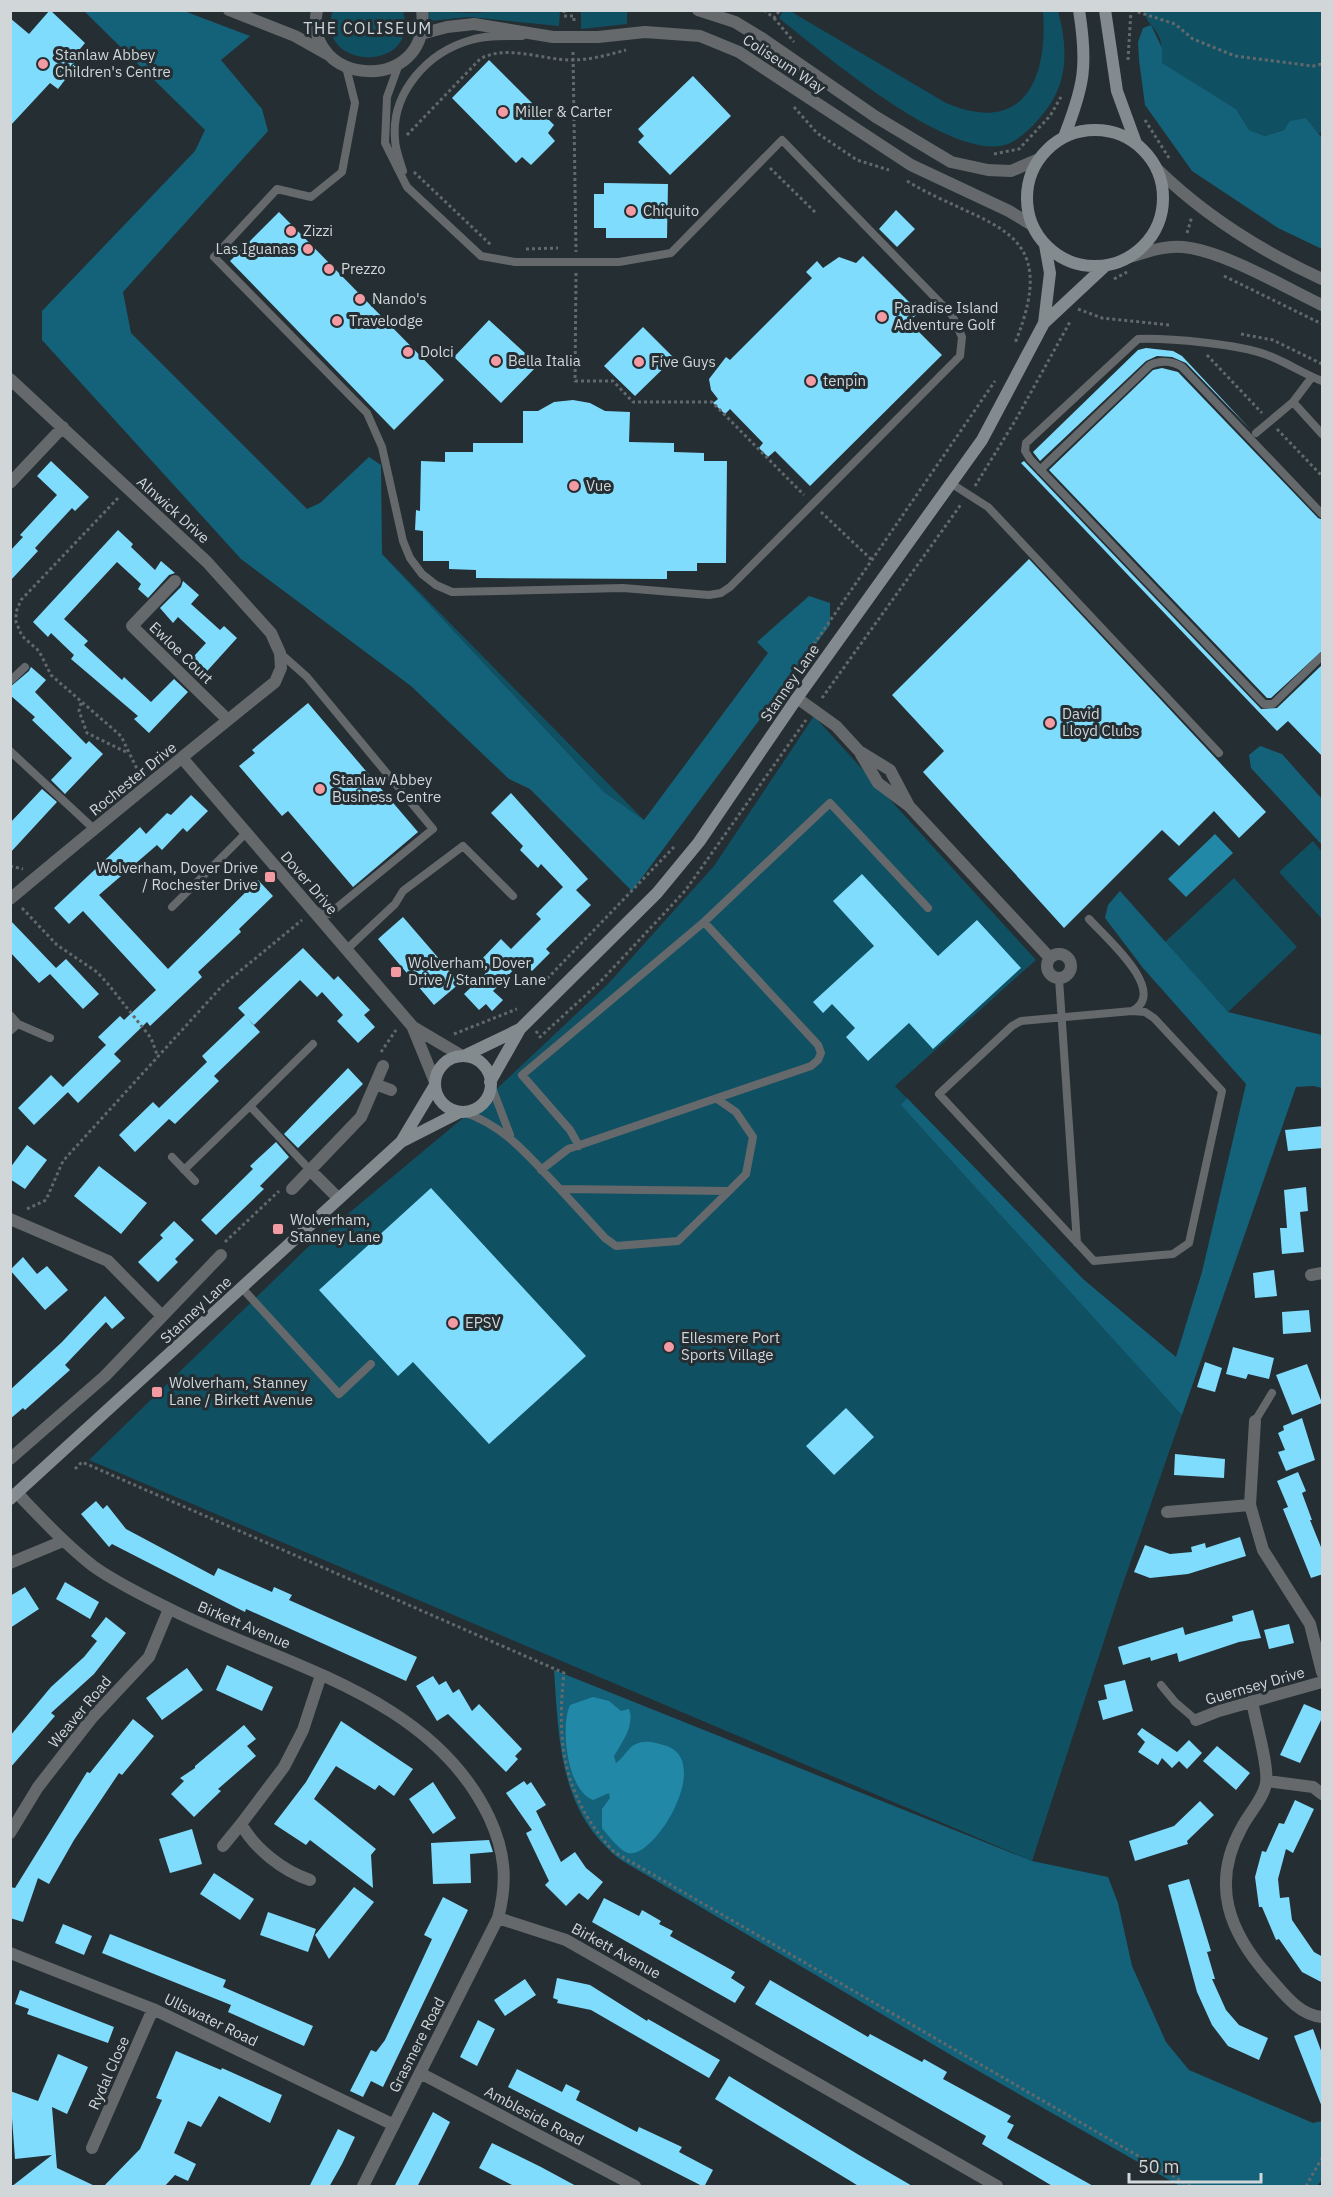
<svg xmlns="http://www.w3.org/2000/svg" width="1333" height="2197" viewBox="0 0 1333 2197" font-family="'IBM Plex Sans',sans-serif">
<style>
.green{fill:#105063}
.forest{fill:#146279}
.water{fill:#2288a7}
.building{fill:#80dcfd}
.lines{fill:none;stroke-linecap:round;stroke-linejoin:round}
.path{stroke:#61696c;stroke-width:3;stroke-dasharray:3 3;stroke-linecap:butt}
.service{stroke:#65696b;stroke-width:8}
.minor{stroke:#65696b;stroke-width:12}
.tertiary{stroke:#65696b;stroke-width:12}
.secondary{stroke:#848b8e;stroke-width:12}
.poi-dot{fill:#f49aa3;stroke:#252e32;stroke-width:2}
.labels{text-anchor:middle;stroke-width:6;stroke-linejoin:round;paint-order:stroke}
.poi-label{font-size:15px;fill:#d1d7d9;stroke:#252e32;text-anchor:start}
.street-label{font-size:15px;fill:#d1d7d9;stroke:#252e32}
.neighbourhood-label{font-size:16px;letter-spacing:1.5px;fill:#d1d7d9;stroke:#252e32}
</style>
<rect width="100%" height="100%" fill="#252e32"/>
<path class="green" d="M784 10 790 11 946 103C1024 136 1048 79 1043 11H1058C1068 48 1069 83 1043 114 1033 126 1017 144 1000 146 941 154 824 54 779 18Z
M333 11H403C421 76 312 69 333 11Z
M511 11H560L559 26 469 17 429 21 428 11 470 13Z
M581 11H627V24L581 29Z
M1145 11H1322V130L1319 134 1306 118 1284 130 1265 136 1249 130 1236 109 1161 63C1162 52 1163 43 1157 33 1151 23 1146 22 1145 11Z
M382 554 644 820 604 792Z
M814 716 1036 960 895 1086 1083 1279 1182 1415 1120 1592 1032 1861 89 1460 307 1248 487 1098 608 984 714 866Z
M1313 841 1322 852V919L1279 872Z
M1234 878 1297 947 1228 1012 1164 943Z"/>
<path class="forest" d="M84 11H184L250 36 221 60 262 109 268 131 123 292 131 333 307 509 320 503 369 457 381 465 382 554 604 792 644 820 768 653 757 642 809 596 830 603V625L632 891 530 789 509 779 411 686 241 559 42 340V311L195 151 205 130Z
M1151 25 1162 48V63L1236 109 1249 130 1265 136 1284 130 1290 121 1306 118 1322 138V249L1278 228 1192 171 1145 105 1139 60 1138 42 1143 28Z
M1260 746 1282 754 1322 799V845L1251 768 1249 755Z
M1120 891 1228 1012 1322 1035V1088L1313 1086 1296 1087 1182 1415 901 1105 907 1098 1083 1279 1176 1357 1202 1272 1246 1084 1143 968 1105 918 1108 905Z
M554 1670 1032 1861 1108 1877 1118 1903 1132 1966 1166 2042 1189 2070 1313 2123 1322 2121V2180L1317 2186H1180L961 2061 621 1860C559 1812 559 1741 554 1670Z"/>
<path class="water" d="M1215 834 1233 853 1186 897 1168 879Z
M593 1697 609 1701 621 1711 629 1709C635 1726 622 1742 614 1756L616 1763C624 1758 628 1747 636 1744 645 1740 654 1742 663 1745 716 1757 655 1860 628 1853 619 1850 608 1835 602 1828V1809L610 1798 609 1793 593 1800C567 1790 560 1728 570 1705Z"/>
<path class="building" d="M50 10 85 43 75 55 74 68 58 89 50 83 10 126V18L29 34Z
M489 60 554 125 548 133 555 141 531 165 522 157 516 163 452 98Z
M693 76 731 116 670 175 638 142 644 136 638 129Z
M604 183 668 184 667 238H606V228H594V194H604Z
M896 210 915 229 897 247 879 229Z
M279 212 444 380 394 430 230 261Z
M863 256 919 312 909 322 942 355 810 486 775 451 768 457 759 448 763 443 730 409 725 414 713 403 718 399 711 390 709 379 726 357 730 360 812 278 806 272 817 261 823 268 839 257 856 263Z
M489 320 538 365 501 403 454 357Z
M643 327 674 358 635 396 604 366Z
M1146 348 1173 351 1182 356 1251 430 1186 363 1172 357 1157 356 1146 361 1040 461 1033 452 1138 350Z
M1162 368 1178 372 1318 518 1323 520V650L1271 698H1267L1049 470 1153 370Z
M573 400 590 403 605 411 630 412 629 442 674 443V452L704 453V461H727L726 563H697V571H667V579L476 578V570L449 569V561H423V531L415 530 416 510 420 511 421 461 445 462V452H473V443H523V411H538L554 402Z
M51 461 89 497 75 511 72 508 35 548 38 551 10 581V551L23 537 20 535 57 495 37 476Z
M1024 461 1261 709 1277 708 1323 664V757L1288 721 1277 731 1021 463Z
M118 530 133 544 131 547 155 570 161 561 175 573 169 575 148 598 138 589 141 584 117 562 64 619 88 641 84 645 122 680 124 677 151 702 174 679 188 692 149 733 134 719 138 716 71 659 74 655 51 633 48 637 33 622Z
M1029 559 1266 812 1239 838 1214 811 1179 846 1162 830 1064 928 923 772 944 751 892 695Z
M183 581 199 595 191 604 220 630 224 626 237 638 199 680 185 666 206 643 178 617 173 623 160 608 181 587Z
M31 667 46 680 35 692 86 744 89 741 103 754 65 794 51 780 72 758 32 720 35 717 10 695V687L29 671Z
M308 703 418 832 353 887 288 811 282 816 239 766 255 753 252 750Z
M42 789 57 802 10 853V823Z
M511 793 588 879 576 890 591 905 546 949 550 953 532 971 522 961 493 991 503 1000 492 1011 486 1004 479 1010 464 994 489 970 480 961 501 939 511 949 541 919 536 914 563 887 541 864 538 868 520 850 523 846 491 813Z
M191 795 208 811 187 832 183 828 162 850 157 845 99 895 168 969 258 880 273 896 239 929 241 932 198 972 202 977 150 1026 147 1022 114 1054 121 1061 78 1103 63 1087 106 1045 98 1037 120 1016 124 1020 156 990 83 911 69 924 54 908 140 827 146 834 167 813 171 815Z
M862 874 938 956 977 920 1021 968 933 1049 909 1023 868 1061 846 1037 855 1028 832 1004 823 1013 813 1002 874 946 833 901Z
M403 917 460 983 434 1005 378 939Z
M10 920 56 968 66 959 99 994 83 1009 50 974 39 983 10 952Z
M303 948 334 980 338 976 370 1010 364 1015 375 1027 358 1043 337 1021 343 1015 322 992 317 997 300 980 254 1025 247 1018 260 1032 214 1076 219 1081 175 1124 169 1119 135 1152 119 1135 153 1102 159 1108 207 1062 202 1056 245 1015 238 1008Z
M348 1068 363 1084 298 1148 284 1134Z
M51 1075 68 1092 34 1125 18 1108Z
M1323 1126V1148L1288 1151 1285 1130Z
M276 1142 289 1157 260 1186 264 1189 216 1235 201 1220 253 1169 250 1166Z
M27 1145 47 1160 25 1189 10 1179V1168Z
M99 1166 147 1203 121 1234 74 1196Z
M1306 1187 1308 1211 1300 1212 1304 1252 1282 1254 1280 1228H1287L1284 1190Z
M431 1188 586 1356 489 1444 413 1362 398 1376 319 1290Z
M174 1221 194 1240 175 1259 178 1262 158 1282 138 1262 163 1238 160 1235Z
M23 1257 37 1274 47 1266 68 1290 45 1310 10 1270Z
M1274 1270 1277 1296 1255 1298 1253 1273Z
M105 1296 125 1318 112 1329 106 1322 65 1365 70 1370 25 1410 23 1408 10 1419V1390L62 1342Z
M1309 1310 1311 1332 1283 1334 1282 1312Z
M1233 1347 1274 1358 1269 1379 1248 1374 1246 1379 1226 1374Z
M1205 1362 1222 1368 1215 1392 1197 1387Z
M1307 1364 1322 1403 1292 1415 1276 1375Z
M846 1408 874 1437 834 1475 806 1446Z
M1302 1418 1315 1460 1286 1471 1278 1452 1285 1450 1278 1433 1284 1430 1283 1426Z
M1175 1454 1225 1459 1224 1478 1174 1475Z
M1298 1472 1306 1491 1302 1493 1312 1520H1310L1323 1552V1574L1311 1578 1283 1509 1288 1507 1277 1481Z
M96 1501 103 1509 107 1505 126 1529 214 1576 218 1568 272 1592 274 1587 292 1595 289 1600 417 1657 406 1681 246 1609 245 1612 233 1606 112 1544 109 1547 81 1514Z
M1240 1537 1246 1556 1188 1574 1150 1578 1134 1572 1145 1545 1170 1554 1192 1552 1191 1547 1205 1543 1206 1548Z
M65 1582 99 1602 90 1619 56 1599Z
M25 1587 39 1609 10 1628V1596Z
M1253 1610 1261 1638 1239 1642 1179 1662 1177 1653 1151 1661 1150 1657 1123 1665 1118 1647 1183 1627 1185 1635 1233 1621 1232 1616Z
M106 1617 126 1633 94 1674 51 1713 55 1716 10 1768V1736L51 1687 84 1657 97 1641 91 1636Z
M1289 1624 1294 1643 1269 1649 1264 1630Z
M227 1665 273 1687 262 1711 216 1690Z
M187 1668 203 1690 162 1720 146 1698Z
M433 1676 439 1685 446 1681 453 1693 459 1689 472 1711 479 1704 522 1749 515 1756 518 1759 506 1772 448 1714 437 1721 416 1686Z
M1125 1680 1133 1711 1103 1720 1098 1701 1107 1699 1104 1685Z
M1304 1704 1323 1712V1716L1300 1763 1280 1755Z
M133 1719 154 1736 122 1775 119 1773 74 1840 49 1884 38 1878 23 1922 10 1918V1887L15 1888 87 1772 90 1773Z
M341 1721 413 1769 394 1796 379 1785 375 1790 336 1766 314 1799 376 1849 371 1855 373 1888 310 1840 306 1845 274 1824 306 1782Z
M244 1725 256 1739 247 1746 256 1756 218 1789 221 1791 194 1817 171 1794 184 1781 180 1778 195 1768V1766Z
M1142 1728 1177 1752 1189 1740 1202 1753 1187 1769 1179 1761 1172 1768 1162 1758 1158 1765 1138 1752 1145 1742 1137 1734Z
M1217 1746 1250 1773 1236 1790 1203 1761Z
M524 1781 527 1785 531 1782 546 1805 536 1811 561 1862 575 1852 586 1868 603 1882 588 1900 579 1893 566 1906 545 1885 549 1881 526 1833 532 1830 506 1793Z
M433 1782 456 1818 433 1834 409 1799Z
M1295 1800 1314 1809 1293 1853 1286 1849 1278 1879 1280 1898 1289 1897 1292 1920 1314 1952 1323 1957V1983L1302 1972 1279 1939 1276 1940 1262 1907H1259L1255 1877 1262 1851 1266 1852 1279 1823 1284 1824Z
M1200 1801 1214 1815 1187 1841 1188 1844 1135 1861 1129 1841 1174 1826Z
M192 1829 202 1864 170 1873 159 1839Z
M489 1840 493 1852 470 1854 471 1883 433 1884 431 1843Z
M214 1873 254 1899 240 1920 200 1894Z
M1189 1879 1211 1951 1207 1952 1215 1979H1212L1226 2010 1239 2025 1268 2038 1259 2060 1228 2046 1212 2025 1197 1992 1168 1885Z
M354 1887 374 1902 329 1959 315 1935Z
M443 1897 468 1910 383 2087 371 2081 363 2097 350 2091 371 2050 376 2052 385 2040 432 1939 424 1935Z
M604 1898 639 1916 642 1910 661 1921 659 1924 673 1931 670 1936 735 1972 731 1978 745 1987 735 2003 592 1922Z
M268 1912 316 1929 308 1952 260 1935Z
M63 1924 92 1936 84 1955 55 1943Z
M110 1934 226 1980 223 1987 313 2026 304 2046 228 2012 231 2005 102 1953Z
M557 1978 590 1985 647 2021 648 2019 720 2060 709 2078 591 2010 557 2003 558 2000 553 1998Z
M525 1979 536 1995 505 2016 494 2000Z
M770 1980 868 2037 870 2034 922 2062 924 2059 947 2072 943 2079 1011 2116 1007 2122 1014 2125 1007 2138 1095 2187H1054L982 2144 986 2136 755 2004Z
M20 1990 114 2027 108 2043 27 2014 29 2009 15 2004Z
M478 2020 495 2029 477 2066 460 2057Z
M1313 2029 1323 2056 1322 2107 1294 2036Z
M176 2051 221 2070 222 2068 282 2095 270 2123 219 2096 201 2127 188 2121 174 2153 196 2164 188 2181 175 2175 164 2187H103L140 2149 162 2100 156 2098Z
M58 2054 88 2067 67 2114 52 2107 57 2168 97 2187H11L52 2155 15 2159 10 2091 38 2101Z
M517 2069 562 2092 566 2084 580 2091 576 2100 637 2132 639 2127 682 2147 679 2152 713 2170 704 2187 508 2087Z
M729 2076 859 2155 914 2187H860L852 2182 715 2099Z
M433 2112 450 2122 429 2164 417 2187H394Z
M338 2129 355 2137 342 2164 329 2187H309Z
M492 2143 541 2167 578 2187H516L479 2168Z"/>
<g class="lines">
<path class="path" d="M564 10V16H574V24
M764 10 774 18 780 10
M1132 10 1175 24 1193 39 1235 56 1313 66 1322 64
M774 18 794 42
M573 52 576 252
M1128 60 1131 10
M794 107 817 133 857 160 889 170
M1145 120 1169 158
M407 135 480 59C506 44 543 60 571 60 590 60 608 55 626 50
M994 154 1019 149 1050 116 1061 97
M770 168 816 213
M414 172 491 245
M907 181C986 229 1064 223 1015 343
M1187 233 1192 216
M526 249 558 248
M576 273 575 381H613L633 402H712L804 495
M1224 276 1322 324
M1114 279 1127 272
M1078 309 1102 318 1169 325
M1241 334 1273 340 1322 364
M1207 355 1262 413
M1277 429 1322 476
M975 486 1015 421 1071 320
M118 498 21 600 16 612V622L22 636 39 651 51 675 121 736 139 773
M821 512 873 561
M790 679 995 381
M822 698 962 503
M81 703 79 711 87 733 126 752
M10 866 23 869
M22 908 57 945 97 972 108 984 151 1038 158 1057
M543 983 674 847
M536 1031 540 1037 600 982 685 891 806 720
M454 1034 517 1009
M381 1052 396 1030
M27 1209 46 1200 63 1161 223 985 302 920
M225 1242 279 1191
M75 1469 82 1462 564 1673C556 1744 564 1798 614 1852L1190 2186
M1306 2186 1322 2158"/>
<path class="service" d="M346 67 355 103 342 172 311 197 277 189 214 257 367 413 382 447 403 541 410 558 422 574 436 585 452 592 623 588 709 595 721 593 730 587 960 356 962 337 952 315 782 140 671 253 619 262H515L481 256 407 187 385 143 387 97 399 64
M403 171C400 161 395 149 395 139 391 92 428 52 471 40 486 35 506 36 522 36
M1322 381C1304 374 1286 362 1267 355 1239 344 1169 338 1138 339L1026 443 1025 451 1030 459 1264 704H1273L1322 656
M1293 402 1322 434
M1256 433 1293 402 1312 377
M1040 470 1150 365C1160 360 1173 361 1182 367L1322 514
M952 484 988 507 1219 753
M280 653 307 677 433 829 329 914 315 911
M10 681 25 667
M10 751 94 829
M172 907 246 833
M1089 919C1104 936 1170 992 1132 1011L1021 1021 1012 1026 939 1094 1094 1261 1173 1254 1189 1243 1222 1091 1154 1018 1145 1012 1132 1011
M347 949 395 904 403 891 463 846 513 896
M1059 979 1077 1243
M10 1015 18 1024 10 1031
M18 1024 50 1038
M491 1085 510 1135
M463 1112C506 1126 530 1158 560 1189L729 1191 746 1174 753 1137 736 1112 717 1099
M579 1146 570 1130 522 1075 704 922 830 803 928 908
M172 1157 195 1181
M184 1170 250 1106
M310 1170 250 1106 313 1044
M541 1170 568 1149 811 1066 818 1060 821 1053 818 1045 704 922
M560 1189 605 1238 616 1246 678 1241 729 1191
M242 1288 339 1394 371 1364
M1255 1421 1272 1393
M1161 1685 1175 1702 1196 1720"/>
<path class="minor" d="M229 10 295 36 327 54
M317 10C302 87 432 96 422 10
M698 10 735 22 763 39 876 117 951 162 988 170 1011 171 1039 159
M421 34 447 27 474 24 553 37H598L645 32 700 36 739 52 911 165 1009 211 1032 225
M10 379 207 562 271 633 280 653 281 668 275 682C186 754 98 825 10 899
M10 483 63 427
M175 581 132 626 228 720
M797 698 836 726 859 751 878 783 909 806 1050 958
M859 751 890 770 909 806
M183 759 413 1027 462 1056
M1047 966a12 12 0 1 1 24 0a12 12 0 1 1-24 0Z
M413 1028 435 1082
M375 1084 391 1090
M310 1170 338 1198
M292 1189 361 1117 383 1066
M10 1219 108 1261 162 1316
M1311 1275 1322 1273
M10 1459 105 1376 221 1255
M17 1493C42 1519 65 1544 93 1566 115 1582 144 1596 168 1608 279 1665 430 1693 489 1817 505 1851 508 1881 498 1918L566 1940 997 2186
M1250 1505 1255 1421
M1167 1512 1250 1505 1263 1550 1310 1624 1322 1672
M10 1563 63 1541
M1252 1701C1255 1720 1269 1766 1266 1783 1264 1798 1249 1813 1242 1827 1210 1884 1229 1932 1269 1977 1284 1994 1299 2015 1322 2017
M1196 1720 1219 1711 1322 1682
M1267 1781 1313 1787 1322 1794
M10 1833 38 1787 91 1719 149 1657 169 1609
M223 1846 241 1824
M310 1880C283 1871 255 1849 241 1824L284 1767 303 1730 321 1675
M10 1953 153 2009 394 2125
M420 2073 635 2186
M92 2148 153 2009
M363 2186 498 1918"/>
<path class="tertiary" d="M1157 169C1205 216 1261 251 1322 279
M1129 257C1147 252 1165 245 1183 247 1224 251 1284 287 1322 305"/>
<path class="secondary" d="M1105 10 1117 91 1136 143
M1027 198a68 68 0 1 1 136 0a68 68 0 1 1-136 0Z
M1064 137C1084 86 1088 66 1079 10
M1044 323 1105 266
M464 1056 520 1029 657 893 699 842 797 698 982 440 1044 323 1050 273 1045 245
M435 1084a28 28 0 1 1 56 0a28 28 0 1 1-56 0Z
M490 1082 520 1029
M401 1142 435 1085
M10 1499 401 1142 460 1112"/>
</g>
<g class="poi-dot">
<circle cx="43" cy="64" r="6"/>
<circle cx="503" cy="112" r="6"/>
<circle cx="631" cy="211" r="6"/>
<circle cx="291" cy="231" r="6"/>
<circle cx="308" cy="249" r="6"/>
<circle cx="329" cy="269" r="6"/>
<circle cx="360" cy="299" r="6"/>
<circle cx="882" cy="317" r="6"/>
<circle cx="337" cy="321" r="6"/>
<circle cx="408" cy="352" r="6"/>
<circle cx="496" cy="361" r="6"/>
<circle cx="639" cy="362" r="6"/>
<circle cx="811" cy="381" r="6"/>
<circle cx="574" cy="486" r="6"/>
<circle cx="1050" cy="723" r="6"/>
<circle cx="320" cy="789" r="6"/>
<rect x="264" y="871" width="12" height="12" rx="3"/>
<rect x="390" y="966" width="12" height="12" rx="3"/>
<rect x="272" y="1223" width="12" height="12" rx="3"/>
<circle cx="453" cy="1323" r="6"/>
<circle cx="669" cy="1347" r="6"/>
<rect x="151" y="1386" width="12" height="12" rx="3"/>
</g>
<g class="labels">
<g class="poi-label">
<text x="55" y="60">Stanlaw Abbey<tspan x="55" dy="17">Children's Centre</tspan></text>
<text x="515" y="117">Miller &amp; Carter</text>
<text x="643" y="216">Chiquito</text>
<text x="303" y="236">Zizzi</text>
<text x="296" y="254" text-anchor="end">Las Iguanas</text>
<text x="341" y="274">Prezzo</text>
<text x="372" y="304">Nando's</text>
<text x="894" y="313">Paradise Island<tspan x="894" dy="17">Adventure Golf</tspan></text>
<text x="349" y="326">Travelodge</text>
<text x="420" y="357">Dolci</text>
<text x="508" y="366">Bella Italia</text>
<text x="651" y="367">Five Guys</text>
<text x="823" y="386">tenpin</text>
<text x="586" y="491">Vue</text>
<text x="1062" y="719">David<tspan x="1062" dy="17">Lloyd Clubs</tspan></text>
<text x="332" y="785">Stanlaw Abbey<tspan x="332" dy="17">Business Centre</tspan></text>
<text x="258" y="873" text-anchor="end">Wolverham, Dover Drive<tspan x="258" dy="17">/ Rochester Drive</tspan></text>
<text x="408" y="968">Wolverham, Dover<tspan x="408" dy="17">Drive / Stanney Lane</tspan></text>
<text x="290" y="1225">Wolverham,<tspan x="290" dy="17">Stanney Lane</tspan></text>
<text x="465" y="1328">EPSV</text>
<text x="681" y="1343">Ellesmere Port<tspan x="681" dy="17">Sports Village</tspan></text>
<text x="169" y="1388">Wolverham, Stanney<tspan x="169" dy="17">Lane / Birkett Avenue</tspan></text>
</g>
<g class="street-label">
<text transform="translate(784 64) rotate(33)" y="5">Coliseum Way</text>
<text transform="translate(173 510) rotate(42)" y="5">Alnwick Drive</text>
<text transform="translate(181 653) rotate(44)" y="5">Ewloe Court</text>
<text transform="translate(790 683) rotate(-55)" y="5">Stanney Lane</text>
<text transform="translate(133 779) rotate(-39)" y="5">Rochester Drive</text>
<text transform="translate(309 883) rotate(49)" y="5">Dover Drive</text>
<text transform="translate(196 1310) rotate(-43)" y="5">Stanney Lane</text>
<text transform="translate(244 1625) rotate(23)" y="5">Birkett Avenue</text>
<text transform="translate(1255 1686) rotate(-16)" y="5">Guernsey Drive</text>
<text transform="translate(80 1712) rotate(-50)" y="5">Weaver Road</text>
<text transform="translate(616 1951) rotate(29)" y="5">Birkett Avenue</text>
<text transform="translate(211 2020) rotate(26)" y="5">Ullswater Road</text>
<text transform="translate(417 2045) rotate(-63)" y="5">Grasmere Road</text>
<text transform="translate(109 2073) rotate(-66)" y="5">Rydal Close</text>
<text transform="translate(534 2116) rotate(28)" y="5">Ambleside Road</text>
</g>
<g class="neighbourhood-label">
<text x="368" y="34">THE COLISEUM</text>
</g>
</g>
<rect width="1333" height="2197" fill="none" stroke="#d1d7d9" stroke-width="24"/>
<path d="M1129 2173v9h132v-9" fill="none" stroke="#d1d7d9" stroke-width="3"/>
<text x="1138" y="2173" font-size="18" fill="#d1d7d9" stroke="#252e32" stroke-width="4.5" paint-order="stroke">50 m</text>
</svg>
